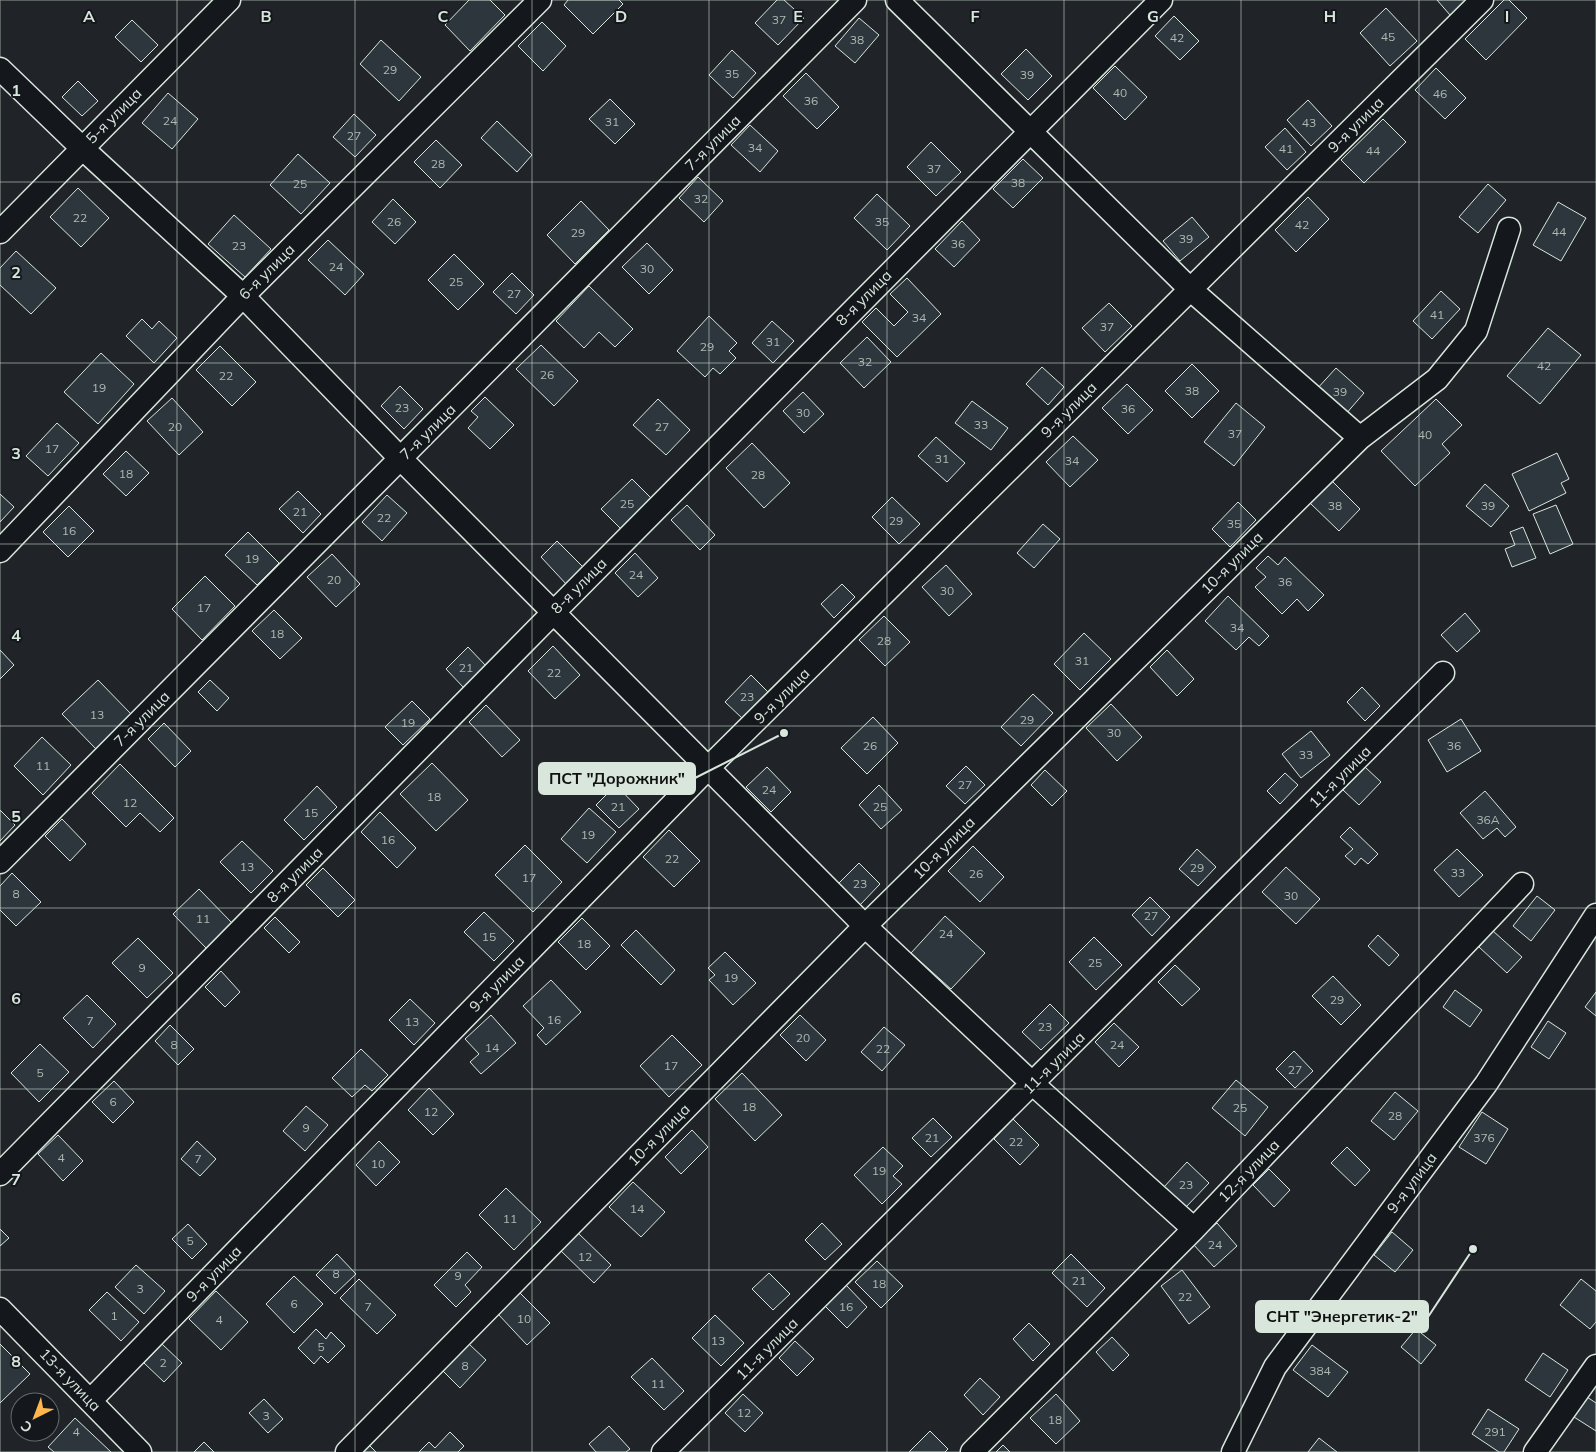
<svg xmlns="http://www.w3.org/2000/svg" width="1596" height="1452" viewBox="0 0 1596 1452" font-family="Mulish,sans-serif">
<style>
.green{fill:#202428;stroke:#939e99;fill-rule:evenodd}
.building{fill:#2c363c;stroke:#d8e6dc}
.lines{fill:none;stroke-linecap:round;stroke-linejoin:round}
.street-casing{stroke:#d8e6dc;stroke-width:25}
.street{stroke:#14181c;stroke-width:22}
.grid{fill:none;stroke:#d8e6dc;stroke-width:1;stroke-opacity:0.55}
.labels{text-anchor:middle;stroke-width:4;stroke-linejoin:round;paint-order:stroke}
.number-label{font-size:12px;fill:#adbab4}
.street-label{font-size:15px;fill:#d8e6dc;stroke:#14181c}
.grid-label{font-size:16px;text-anchor:middle;font-weight:bold;fill:#d8e6dc;stroke:#14181c;stroke-width:4;stroke-linejoin:round;paint-order:stroke}
.leader{fill:none;stroke:#d8e6dc;stroke-width:2}
.callout-dot{fill:#d8e6dc;stroke:#14181c;stroke-width:2}
.callout{fill:#d8e6dc;stroke:#d8e6dc;stroke-width:2}
.callout-label{font-size:16px;text-anchor:middle;font-weight:bold;fill:#111}
</style>
<rect width="100%" height="100%" fill="#14181c"/>
<path class="green" d="M0 0H1596V1452H0ZM20 1402H50V1432H20Z"/>
<path class="building" d="M469 0H490L505 15 470 51 445 25Z
M568 0H619L623 4 593 34 564 5Z
M777 0H784L804 18 778 45 755 23Z
M1437 0H1466L1450 15Z
M1504 0H1509L1527 18 1486 60 1465 39Z
M1386 8 1417 41 1390 66 1360 33Z
M1174 16 1199 41 1180 60 1155 36Z
M859 18 879 35 855 63 835 46Z
M132 20 158 45 141 62 115 37Z
M542 22 566 46 543 71 518 46Z
M381 40 421 77 399 101 360 64Z
M1026 49 1052 76 1028 100 1001 74Z
M732 50 756 73 733 98 709 75Z
M1115 66 1147 97 1125 120 1093 88Z
M1436 68 1466 98 1445 119 1415 90Z
M806 73 839 107 817 129 783 96Z
M78 81 98 101 82 116 62 97Z
M168 93 198 119 172 149 142 123Z
M610 99 635 124 615 144 589 119Z
M1308 100 1332 126 1311 146 1287 120Z
M354 114 376 135 355 157 333 137Z
M1383 119 1406 142 1364 183 1341 160Z
M497 121 532 155 517 172 481 138Z
M750 125 778 151 760 172 731 145Z
M1285 128 1306 152 1287 170 1265 147Z
M436 140 462 165 440 188 414 162Z
M931 142 961 172 936 196 907 167Z
M298 154 330 183 301 214 270 185Z
M1023 159 1043 178 1013 208 993 189Z
M698 177 723 201 704 222 679 198Z
M1488 184 1506 200 1478 233 1459 217Z
M78 188 109 218 81 247 50 217Z
M877 194 910 226 887 250 854 218Z
M1308 197 1329 219 1296 252 1275 230Z
M393 199 416 222 395 244 372 222Z
M581 201 609 230 575 264 547 235Z
M1558 202 1586 218 1561 261 1533 245Z
M234 215 271 249 245 277 208 244Z
M1192 217 1209 237 1180 261 1163 241Z
M962 221 980 240 954 267 935 249Z
M328 240 364 274 345 295 308 260Z
M647 243 673 270 649 294 622 267Z
M16 251 56 288 31 314 0 285V268Z
M454 254 484 284 458 310 428 280Z
M512 273 534 295 516 314 493 292Z
M907 278 941 314 897 357 862 322 876 308 894 326 908 312 890 294Z
M589 286 633 329 615 347 599 332 584 348 556 321Z
M1441 291 1460 309 1432 339 1413 321Z
M1109 303 1132 326 1105 352 1082 328Z
M709 316 737 343 729 351 736 358 720 374 713 368 705 377 677 351Z
M142 319 152 329 159 321 177 338 154 363 126 336Z
M772 321 794 341 773 363 752 343Z
M1548 328 1581 355 1540 404 1507 376Z
M867 337 891 362 864 388 840 363Z
M541 345 578 381 554 406 516 369Z
M220 346 256 382 232 406 196 370Z
M101 353 134 384 98 424 64 392Z
M1192 364 1219 391 1192 418 1165 391Z
M1042 367 1064 387 1048 405 1026 384Z
M1336 368 1364 393 1345 415 1316 390Z
M1127 384 1153 410 1128 434 1102 408Z
M400 386 423 409 404 429 381 406Z
M803 392 824 414 804 433 783 411Z
M485 397 514 425 490 449 468 428 478 417 471 411Z
M172 398 203 432 179 455 147 421Z
M658 399 690 430 666 455 633 425Z
M1436 399 1462 425 1442 444 1450 453 1415 486 1381 451Z
M972 401 1008 428 991 450 955 423Z
M1236 403 1265 427 1234 466 1204 442Z
M57 423 79 443 48 476 26 456Z
M1073 436 1098 460 1070 487 1046 462Z
M936 437 965 463 947 482 918 456Z
M752 443 790 483 764 508 726 468Z
M126 451 149 473 126 496 103 474Z
M1557 453 1569 479 1561 483 1566 493 1529 511 1512 474Z
M632 479 652 499 621 529 601 509Z
M1331 480 1360 509 1339 531 1310 503Z
M1485 484 1509 506 1491 527 1466 506Z
M298 491 321 514 303 533 279 509Z
M0 494 14 507 0 522Z
M387 495 407 513 382 541 362 522Z
M892 497 920 524 899 544 872 517Z
M1238 502 1256 520 1230 547 1212 529Z
M687 505 715 535 700 550 671 520Z
M1556 505 1573 544 1550 554 1533 514Z
M69 506 94 531 68 557 43 532Z
M1043 524 1060 539 1034 568 1017 553Z
M1523 527 1536 558 1512 567 1505 549 1515 545 1510 532Z
M248 532 279 563 257 585 225 555Z
M557 541 584 568 567 585 541 557Z
M635 553 658 578 638 597 615 573Z
M332 554 360 584 336 607 307 577Z
M1268 556 1278 565 1285 557 1324 595 1308 611 1297 599 1282 614 1255 587 1266 577 1256 568Z
M946 565 972 594 949 616 922 587Z
M205 576 235 606 202 640 172 609Z
M842 584 855 597 834 618 821 604Z
M1228 596 1269 636 1259 646 1249 637 1236 650 1205 621Z
M274 610 302 638 280 659 252 631Z
M1465 613 1480 631 1457 652 1441 635Z
M884 616 910 642 885 666 859 640Z
M1084 633 1111 659 1080 690 1054 664Z
M553 646 580 675 555 699 528 671Z
M468 647 487 667 464 688 446 669Z
M0 650 14 665 0 679Z
M1167 650 1194 679 1177 696 1150 667Z
M751 675 769 693 743 719 725 702Z
M98 680 132 715 96 749 62 714Z
M210 680 229 698 217 711 198 692Z
M1362 687 1380 706 1365 721 1347 702Z
M1033 694 1053 713 1021 746 1001 727Z
M412 701 430 719 403 745 385 727Z
M1111 704 1142 737 1117 761 1086 728Z
M486 705 520 740 502 757 469 722Z
M873 717 898 743 867 774 841 748Z
M1461 719 1481 751 1447 772 1428 740Z
M164 723 191 751 175 767 148 739Z
M1311 731 1330 755 1301 778 1282 754Z
M42 737 71 765 43 795 14 766Z
M432 763 468 800 436 831 400 794Z
M120 764 174 818 160 832 140 813 126 827 92 793Z
M966 766 985 785 965 804 946 786Z
M767 767 791 792 771 812 746 787Z
M1365 767 1381 782 1359 805 1343 790Z
M1045 770 1067 791 1052 806 1031 785Z
M1285 773 1298 785 1280 804 1267 791Z
M616 785 639 809 619 828 596 805Z
M879 785 902 810 881 829 859 805Z
M317 786 337 807 304 840 284 820Z
M1485 791 1516 827 1505 837 1497 828 1483 839 1460 813Z
M589 808 616 832 587 863 561 839Z
M0 810 15 825 0 841Z
M380 812 416 848 397 868 361 832Z
M62 819 86 844 70 861 45 836Z
M1350 827 1378 854 1368 864 1361 858 1355 865 1345 856 1353 849 1340 837Z
M669 830 700 861 674 887 643 857Z
M242 841 273 871 251 893 220 862Z
M525 845 562 882 533 912 495 875Z
M973 846 1004 877 980 902 948 871Z
M1197 849 1216 867 1198 886 1179 869Z
M1457 849 1483 875 1459 897 1434 870Z
M859 863 880 884 860 905 839 883Z
M1286 867 1320 899 1296 924 1262 892Z
M323 868 355 900 338 917 306 885Z
M12 873 41 902 16 926 0 910V886Z
M199 889 232 923 206 948 173 914Z
M1537 896 1555 910 1531 941 1513 926Z
M1150 897 1170 917 1152 936 1132 915Z
M484 912 514 941 494 961 464 932Z
M945 916 985 953 951 989 911 953Z
M275 917 300 942 289 953 264 928Z
M582 918 610 946 586 970 558 942Z
M636 930 675 970 661 985 621 945Z
M1493 931 1522 957 1507 973 1479 947Z
M1378 935 1399 955 1389 966 1368 946Z
M1094 937 1122 965 1096 990 1069 962Z
M138 938 173 973 147 998 112 963Z
M725 952 756 983 733 1005 709 980 715 975 708 968Z
M1175 965 1200 989 1182 1006 1158 982Z
M221 971 240 992 225 1007 205 987Z
M1333 976 1361 1005 1341 1025 1312 996Z
M551 980 581 1012 546 1045 537 1035 544 1028 523 1006Z
M1455 990 1482 1010 1470 1027 1443 1007Z
M1596 992V1016L1585 1007Z
M87 995 116 1024 93 1048 63 1018Z
M410 999 435 1023 414 1045 389 1020Z
M1050 1004 1069 1023 1041 1050 1022 1032Z
M491 1015 516 1043 481 1074 470 1062 479 1054 465 1039Z
M800 1015 826 1040 806 1061 780 1035Z
M1548 1021 1566 1033 1549 1059 1531 1047Z
M1114 1023 1139 1047 1119 1067 1095 1042Z
M170 1025 194 1049 178 1065 155 1041Z
M884 1027 905 1045 882 1071 861 1052Z
M672 1035 702 1065 669 1097 640 1066Z
M40 1044 69 1072 39 1102 11 1073Z
M361 1049 388 1075 372 1091 365 1085 352 1097 332 1078Z
M1294 1051 1313 1071 1295 1088 1276 1069Z
M742 1073 782 1115 755 1141 715 1099Z
M1236 1080 1268 1107 1245 1136 1212 1108Z
M114 1081 134 1102 113 1123 92 1102Z
M429 1088 454 1114 433 1135 408 1110Z
M1395 1092 1418 1111 1394 1140 1371 1121Z
M306 1106 328 1125 305 1151 283 1131Z
M1482 1112 1508 1129 1486 1164 1459 1147Z
M933 1118 952 1137 931 1157 912 1138Z
M1013 1119 1039 1145 1020 1165 994 1139Z
M692 1130 708 1147 681 1174 665 1157Z
M58 1135 83 1161 63 1181 38 1154Z
M197 1141 216 1159 200 1176 181 1159Z
M379 1141 400 1162 376 1186 356 1165Z
M883 1147 903 1166 893 1176 902 1184 882 1204 854 1175Z
M1347 1147 1370 1170 1355 1186 1331 1163Z
M1187 1162 1209 1183 1185 1208 1163 1188Z
M1269 1169 1290 1190 1274 1207 1253 1185Z
M633 1182 665 1212 641 1237 609 1207Z
M506 1188 541 1222 514 1250 479 1215Z
M822 1223 842 1244 825 1260 805 1240Z
M1217 1223 1237 1246 1214 1267 1193 1244Z
M188 1224 207 1244 192 1259 172 1239Z
M0 1229 9 1238 0 1246Z
M577 1232 611 1265 594 1283 559 1249Z
M1392 1232 1413 1250 1395 1272 1374 1255Z
M467 1252 482 1267 465 1285 471 1292 456 1307 434 1285Z
M337 1254 356 1274 335 1294 316 1275Z
M1071 1254 1105 1288 1087 1307 1052 1273Z
M877 1261 903 1286 881 1308 855 1282Z
M136 1265 165 1291 144 1314 115 1287Z
M1182 1270 1210 1307 1189 1324 1161 1286Z
M769 1273 790 1294 773 1310 752 1289Z
M294 1276 323 1304 294 1333 266 1304Z
M359 1279 396 1315 377 1334 340 1298Z
M1581 1279 1596 1291V1322L1590 1329 1560 1305Z
M846 1285 867 1307 847 1328 825 1306Z
M216 1291 248 1322 221 1350 189 1319Z
M107 1292 139 1322 121 1341 89 1310Z
M520 1293 550 1323 527 1345 498 1314Z
M715 1315 744 1343 721 1366 692 1338Z
M1029 1323 1050 1344 1033 1361 1013 1339Z
M316 1329 326 1339 331 1332 345 1346 328 1363 321 1356 314 1364 298 1348Z
M1416 1329 1436 1345 1421 1364 1401 1347Z
M1112 1337 1129 1355 1113 1371 1096 1352Z
M795 1341 814 1359 797 1376 779 1358Z
M0 1344 30 1374 0 1403Z
M162 1344 182 1363 164 1382 144 1363Z
M469 1344 486 1360 460 1388 443 1371Z
M1312 1345 1348 1372 1328 1397 1293 1370Z
M1543 1353 1568 1370 1550 1397 1525 1380Z
M652 1358 684 1391 664 1410 631 1377Z
M980 1378 1000 1397 983 1415 964 1395Z
M743 1394 763 1413 745 1432 725 1413Z
M1056 1394 1080 1421 1056 1444 1030 1418Z
M1587 1397 1596 1403V1431L1574 1417Z
M264 1399 283 1419 268 1433 249 1413Z
M1488 1409 1519 1429 1504 1452H1499L1472 1434Z
M75 1418 111 1452H54L48 1447Z
M609 1426 630 1449 626 1452H596L589 1444Z
M930 1431 948 1449 945 1452H909Z
M450 1432 464 1446 458 1452H419L429 1442 435 1448Z
M1319 1438 1337 1452H1308Z
M204 1442 214 1452H194Z
M368 1444 376 1452H360Z
M1003 1445 1010 1452H996Z"/>
<g class="lines">
<g class="street-casing">
<path id="street" d="M897 0 1190 289 1360 438
M0 69 82 148 243 296 401 459 865 926 1033 1084 1194 1229
M0 232 229 0
M0 551 243 296 540 0
M0 862 855 0
M0 1174 553 613 1161 0
M0 1309 140 1452
M90 1401 709 767 1482 0
M347 1452 865 926 1360 438 1437 379 1476 331 1509 229
M663 1452 1443 673
M972 1452 1194 1229 1522 884
M1233 1452 1275 1367 1486 1084 1596 915
M1535 1452 1596 1366"/>
</g>
<use href="#street" class="street"/>
</g>
<path class="grid" d="M177 0V1452M355 0V1452M532 0V1452M709 0V1452M887 0V1452M1064 0V1452M1241 0V1452M1419 0V1452M0 182H1596M0 363H1596M0 544H1596M0 726H1596M0 908H1596M0 1089H1596M0 1270H1596"/>
<g class="labels">
<g class="number-label">
<text x="779" y="24">37</text>
<text x="1388" y="41">45</text>
<text x="1177" y="42">42</text>
<text x="857" y="44">38</text>
<text x="390" y="74">29</text>
<text x="732" y="78">35</text>
<text x="1027" y="79">39</text>
<text x="1120" y="97">40</text>
<text x="1440" y="98">46</text>
<text x="811" y="105">36</text>
<text x="170" y="125">24</text>
<text x="612" y="126">31</text>
<text x="1309" y="127">43</text>
<text x="354" y="140">27</text>
<text x="755" y="152">34</text>
<text x="1286" y="153">41</text>
<text x="1373" y="155">44</text>
<text x="438" y="168">28</text>
<text x="934" y="173">37</text>
<text x="1018" y="187">38</text>
<text x="300" y="188">25</text>
<text x="701" y="203">32</text>
<text x="80" y="222">22</text>
<text x="394" y="226">26</text>
<text x="882" y="226">35</text>
<text x="1302" y="229">42</text>
<text x="1559" y="236">44</text>
<text x="578" y="237">29</text>
<text x="1186" y="243">39</text>
<text x="958" y="248">36</text>
<text x="239" y="250">23</text>
<text x="336" y="271">24</text>
<text x="647" y="273">30</text>
<text x="456" y="286">25</text>
<text x="514" y="298">27</text>
<text x="1437" y="319">41</text>
<text x="919" y="322">34</text>
<text x="1107" y="331">37</text>
<text x="773" y="346">31</text>
<text x="707" y="351">29</text>
<text x="865" y="366">32</text>
<text x="1544" y="370">42</text>
<text x="547" y="379">26</text>
<text x="226" y="380">22</text>
<text x="99" y="392">19</text>
<text x="1192" y="395">38</text>
<text x="1340" y="396">39</text>
<text x="402" y="412">23</text>
<text x="1128" y="413">36</text>
<text x="803" y="417">30</text>
<text x="981" y="429">33</text>
<text x="175" y="431">20</text>
<text x="662" y="431">27</text>
<text x="1235" y="438">37</text>
<text x="1425" y="439">40</text>
<text x="52" y="453">17</text>
<text x="942" y="463">31</text>
<text x="1072" y="465">34</text>
<text x="126" y="478">18</text>
<text x="758" y="479">28</text>
<text x="627" y="508">25</text>
<text x="1335" y="510">38</text>
<text x="1488" y="510">39</text>
<text x="300" y="516">21</text>
<text x="384" y="522">22</text>
<text x="896" y="525">29</text>
<text x="1234" y="528">35</text>
<text x="69" y="535">16</text>
<text x="252" y="563">19</text>
<text x="636" y="579">24</text>
<text x="334" y="584">20</text>
<text x="1285" y="586">36</text>
<text x="947" y="595">30</text>
<text x="204" y="612">17</text>
<text x="1237" y="632">34</text>
<text x="277" y="638">18</text>
<text x="884" y="645">28</text>
<text x="1082" y="665">31</text>
<text x="466" y="672">21</text>
<text x="554" y="677">22</text>
<text x="747" y="701">23</text>
<text x="97" y="719">13</text>
<text x="1027" y="724">29</text>
<text x="408" y="727">19</text>
<text x="1114" y="737">30</text>
<text x="870" y="750">26</text>
<text x="1454" y="750">36</text>
<text x="1306" y="759">33</text>
<text x="43" y="770">11</text>
<text x="965" y="789">27</text>
<text x="769" y="794">24</text>
<text x="434" y="801">18</text>
<text x="130" y="807">12</text>
<text x="618" y="811">21</text>
<text x="880" y="811">25</text>
<text x="311" y="817">15</text>
<text x="1488" y="824">36А</text>
<text x="588" y="839">19</text>
<text x="388" y="844">16</text>
<text x="672" y="863">22</text>
<text x="247" y="871">13</text>
<text x="1197" y="872">29</text>
<text x="1458" y="877">33</text>
<text x="976" y="878">26</text>
<text x="529" y="882">17</text>
<text x="860" y="888">23</text>
<text x="16" y="898">8</text>
<text x="1291" y="900">30</text>
<text x="1151" y="920">27</text>
<text x="203" y="923">11</text>
<text x="946" y="938">24</text>
<text x="489" y="941">15</text>
<text x="584" y="948">18</text>
<text x="1095" y="967">25</text>
<text x="142" y="972">9</text>
<text x="731" y="982">19</text>
<text x="1337" y="1004">29</text>
<text x="554" y="1024">16</text>
<text x="90" y="1025">7</text>
<text x="412" y="1026">13</text>
<text x="1045" y="1031">23</text>
<text x="803" y="1042">20</text>
<text x="174" y="1049">8</text>
<text x="1117" y="1049">24</text>
<text x="492" y="1052">14</text>
<text x="883" y="1053">22</text>
<text x="671" y="1070">17</text>
<text x="1295" y="1074">27</text>
<text x="40" y="1077">5</text>
<text x="113" y="1106">6</text>
<text x="749" y="1111">18</text>
<text x="1240" y="1112">25</text>
<text x="431" y="1116">12</text>
<text x="1395" y="1120">28</text>
<text x="306" y="1132">9</text>
<text x="932" y="1142">21</text>
<text x="1484" y="1142">376</text>
<text x="1016" y="1146">22</text>
<text x="61" y="1162">4</text>
<text x="198" y="1163">7</text>
<text x="378" y="1168">10</text>
<text x="879" y="1175">19</text>
<text x="1186" y="1189">23</text>
<text x="637" y="1213">14</text>
<text x="510" y="1223">11</text>
<text x="190" y="1245">5</text>
<text x="1215" y="1249">24</text>
<text x="585" y="1261">12</text>
<text x="336" y="1278">8</text>
<text x="458" y="1280">9</text>
<text x="1079" y="1285">21</text>
<text x="879" y="1288">18</text>
<text x="140" y="1293">3</text>
<text x="1185" y="1301">22</text>
<text x="294" y="1308">6</text>
<text x="368" y="1311">7</text>
<text x="846" y="1311">16</text>
<text x="114" y="1320">1</text>
<text x="524" y="1323">10</text>
<text x="219" y="1324">4</text>
<text x="718" y="1345">13</text>
<text x="321" y="1351">5</text>
<text x="163" y="1367">2</text>
<text x="465" y="1370">8</text>
<text x="1320" y="1375">384</text>
<text x="658" y="1388">11</text>
<text x="744" y="1417">12</text>
<text x="266" y="1420">3</text>
<text x="1055" y="1424">18</text>
<text x="76" y="1436">4</text>
<text x="1495" y="1436">291</text>
</g>
<g class="street-label">
<text transform="translate(114 116) rotate(-45)" y="5">5-я улица</text>
<text transform="translate(1356 125) rotate(-45)" y="5">9-я улица</text>
<text transform="translate(713 143) rotate(-45)" y="5">7-я улица</text>
<text transform="translate(267 272) rotate(-45)" y="5">6-я улица</text>
<text transform="translate(864 298) rotate(-45)" y="5">8-я улица</text>
<text transform="translate(1069 410) rotate(-45)" y="5">9-я улица</text>
<text transform="translate(428 432) rotate(-45)" y="5">7-я улица</text>
<text transform="translate(1232 563) rotate(-45)" y="5">10-я улица</text>
<text transform="translate(579 586) rotate(-45)" y="5">8-я улица</text>
<text transform="translate(782 696) rotate(-45)" y="5">9-я улица</text>
<text transform="translate(142 719) rotate(-45)" y="5">7-я улица</text>
<text transform="translate(1340 777) rotate(-45)" y="5">11-я улица</text>
<text transform="translate(944 848) rotate(-45)" y="5">10-я улица</text>
<text transform="translate(295 875) rotate(-45)" y="5">8-я улица</text>
<text transform="translate(497 984) rotate(-46)" y="5">9-я улица</text>
<text transform="translate(1054 1063) rotate(-45)" y="5">11-я улица</text>
<text transform="translate(659 1135) rotate(-45)" y="5">10-я улица</text>
<text transform="translate(1249 1171) rotate(-46)" y="5">12-я улица</text>
<text transform="translate(1412 1183) rotate(-53)" y="5">9-я улица</text>
<text transform="translate(214 1274) rotate(-46)" y="5">9-я улица</text>
<text transform="translate(767 1349) rotate(-45)" y="5">11-я улица</text>
<text transform="translate(70 1380) rotate(46)" y="5">13-я улица</text>
</g>
</g>
<g class="grid-label">
<text x="89" y="22">A</text>
<text x="266" y="22">B</text>
<text x="443" y="22">C</text>
<text x="621" y="22">D</text>
<text x="798" y="22">E</text>
<text x="975" y="22">F</text>
<text x="1153" y="22">G</text>
<text x="1330" y="22">H</text>
<text x="1507" y="22">I</text>
<text x="16" y="96">1</text>
<text x="16" y="278">2</text>
<text x="16" y="459">3</text>
<text x="16" y="641">4</text>
<text x="16" y="822">5</text>
<text x="16" y="1004">6</text>
<text x="16" y="1185">7</text>
<text x="16" y="1367">8</text>
</g>
<path class="leader" d="M784 733L695 778M1473 1249L1428 1317"/>
<g class="callout-dot">
<circle cx="784" cy="733" r="5"/>
<circle cx="1473" cy="1249" r="5"/>
</g>
<g class="callout">
<rect x="539" y="763" width="156" height="31" rx="5"/>
<rect x="1256" y="1301" width="172" height="31" rx="5"/>
</g>
<g class="callout-label">
<text x="617" y="784">ПСТ "Дорожник"</text>
<text x="1342" y="1322">СHТ "Энергетик-2"</text>
</g>
<g transform="translate(35 1417) rotate(222)"><circle r="24" fill="#14181c" stroke="#626a69"/>
<path d="M0-4L9 19L0 12L-9 19Z" fill="#ffb74d"/>
<text y="-8" font-size="14" font-weight="bold" text-anchor="middle" fill="#d8e6dc">С</text>
</g>
</svg>
